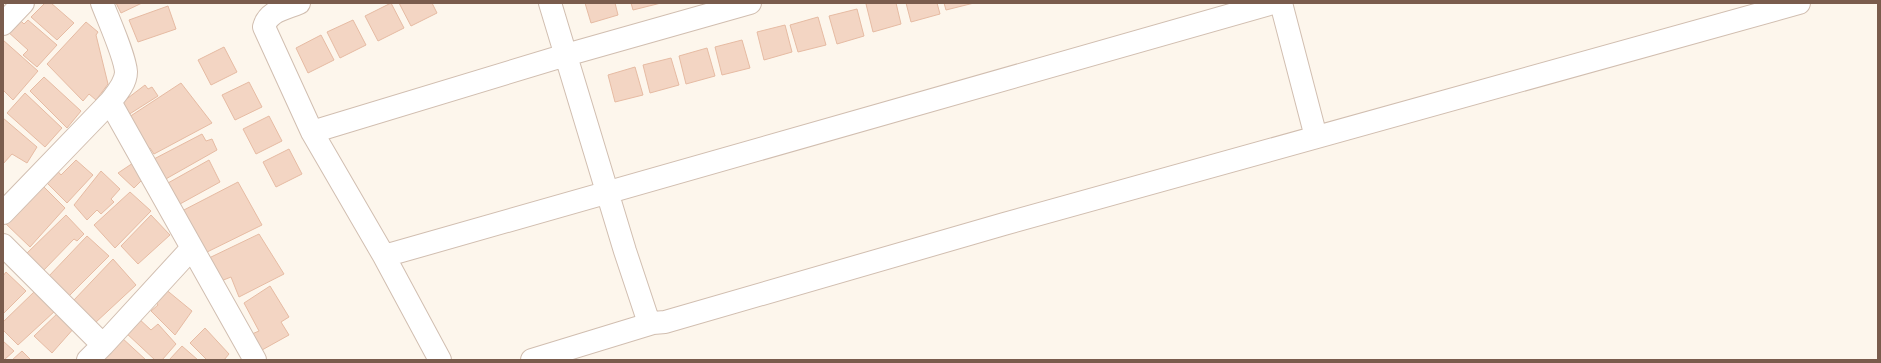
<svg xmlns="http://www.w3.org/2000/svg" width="1881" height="363" viewBox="0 0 1881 363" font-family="'Asap Condensed',sans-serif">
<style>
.building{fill:#f3d5c3;stroke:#e6bba3}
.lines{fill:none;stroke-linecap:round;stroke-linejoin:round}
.minor-casing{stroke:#d1beb0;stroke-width:24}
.minor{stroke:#fff;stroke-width:22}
</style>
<rect width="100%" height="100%" fill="#fdf6ec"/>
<path class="building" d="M45 3H51L74 23 57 40 31 17Z
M116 3H142L121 13Z
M391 3 404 28 378 41 365 16Z
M399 3H432L437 13 411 26Z
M585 3H615L618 15 591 23Z
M631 3H661L633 10Z
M869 3H896L901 24 873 32 866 4Z
M906 3H937L940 14 911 22Z
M944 3H974L946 10Z
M168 6 176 29 138 42 129 20Z
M857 9 864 36 837 44 829 16Z
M818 17 826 45 798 52 790 25Z
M19 19 24 24 28 20 57 45 37 67 23 55 28 50 7 31Z
M353 20 366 45 340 58 327 32Z
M86 22 98 32 96 35 108 84 96 100 89 94 83 101 47 64Z
M785 25 792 52 764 60 757 32Z
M321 35 334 60 308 73 296 48Z
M3 40 38 71 13 100 3 90Z
M742 40 750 68 722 75 715 47Z
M224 47 237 72 211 85 198 60Z
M707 48 715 76 686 84 679 56Z
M671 58 679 85 650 93 643 65Z
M635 67 643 95 615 102 608 75Z
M44 77 81 111 67 128 30 91Z
M249 82 262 107 235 120 222 95Z
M181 83 212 123 154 154 150 148 143 153 126 119Z
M145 85 148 89 152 87 158 96 128 115 120 104Z
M25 93 62 128 45 147 7 113Z
M269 116 282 141 256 154 243 129Z
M3 118 37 147 27 163 12 154 3 164Z
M202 134 206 141 212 139 217 150 164 180 152 160Z
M289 149 302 174 276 187 263 162Z
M76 160 93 175 67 203 43 179 54 167 61 175Z
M209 160 220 182 180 204 168 183Z
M133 163 145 177 134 188 118 173Z
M101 171 120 189 111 199 114 202 101 214 97 210 87 220 74 205Z
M238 182 262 225 201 255 180 212Z
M42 185 65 208 30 247 5 223Z
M130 192 151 211 115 248 94 225Z
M66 215 84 234 77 241 74 239 42 272 25 255Z
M151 215 170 235 138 264 121 246Z
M259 234 284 274 239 297 231 277 221 281 209 258Z
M87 236 109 256 68 297 48 277Z
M113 259 136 285 95 323 73 301Z
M6 272 26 291 3 314V276Z
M270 286 289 317 281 322 289 335 262 350 252 334 259 331 244 303Z
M164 288 192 311 175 335 151 311 158 305 154 299Z
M35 291 55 311 18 345 3 330V322Z
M61 310 75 327 52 353 34 336Z
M137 317 151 330 158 324 176 344 162 360H155L125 332Z
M205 328 229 354 224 360H207L190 343Z
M121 337 146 360H107L101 355Z
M3 341 14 351 4 360H3Z
M182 346 198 360H169Z
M22 351 31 360H12Z"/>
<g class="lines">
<g class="minor-casing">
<path id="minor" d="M102 3C108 19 125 56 126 72 126 83 117 93 110 102L255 360
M299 3C285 9 268 11 264 27L312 132 384 256 440 360
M550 3 625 251 648 320 653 323 665 322 1004 224 1799 3
M1281 3 1316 137
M3 24 23 3
M312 132 566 55 750 3
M3 213 110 102
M3 245 103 345
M384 256 1273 3
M88 360 103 345 192 248
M532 360 653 323"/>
</g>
<use href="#minor" class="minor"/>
</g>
<rect width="1881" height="363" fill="none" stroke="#7a5c4d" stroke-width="8"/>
</svg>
